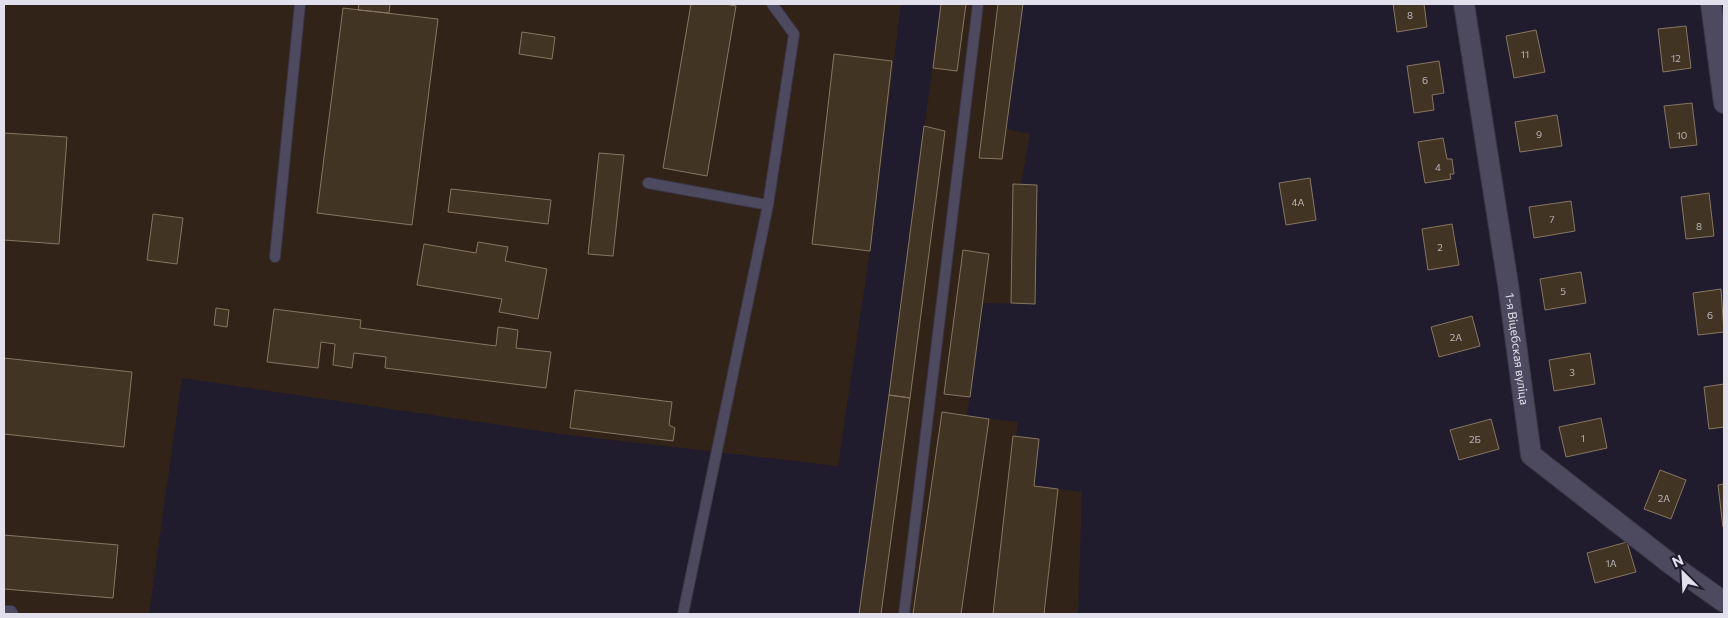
<svg xmlns="http://www.w3.org/2000/svg" width="1728" height="618" viewBox="0 0 1728 618" font-family="Commissioner,sans-serif">
<style>
.industrial{fill:#312317}
.building{fill:#423422;stroke:#867662}
.lines{fill:none;stroke-linecap:round;stroke-linejoin:round}
.service-casing{stroke:#3a3645;stroke-width:12}
.minor-casing{stroke:#3a3645;stroke-width:22}
.service{stroke:#4d495e;stroke-width:10}
.minor{stroke:#4d495e;stroke-width:20}
.labels{text-anchor:middle;stroke-width:4;stroke-linejoin:round;paint-order:stroke}
.number-label{font-size:10px;fill:#bab5ba}
.street-label{font-size:12px;fill:#e2e0ed;stroke:#201c2e}
</style>
<rect width="100%" height="100%" fill="#201c2e"/>
<path class="industrial" d="M4 4H901L870 251 838 466 560 434 182 378 149 614H4Z
M941 4H1023L1006 129 1030 134 1021 184 1037 185 1035 304 982 303 967 416 1018 422 1016 436 1039 439 1034 486 1082 492 1078 614H859Z"/>
<path class="building" d="M359 4H390L389 13 358 10Z
M691 4H725L736 6 707 176 663 168Z
M941 4H966L957 71 933 68Z
M998 4H1023L1002 159 979 158Z
M1393 4H1424L1427 27 1397 32Z
M343 8 438 19 412 225 317 213Z
M1686 26 1691 68 1663 72 1658 29Z
M1536 30 1545 72 1514 78 1506 36Z
M522 32 555 37 552 59 519 54Z
M834 54 892 61 870 251 812 244Z
M1439 61 1444 93 1432 95 1434 110 1414 113 1407 66Z
M1692 103 1697 145 1670 148 1664 106Z
M1557 115 1562 146 1520 152 1515 122Z
M924 126 945 131 910 398 889 395Z
M4 133 67 137 59 244 4 240Z
M1443 138 1447 159H1452L1454 174H1450L1451 179 1425 183 1418 142Z
M599 153 624 155 613 256 588 254Z
M1310 178 1316 220 1286 225 1279 183Z
M1013 184 1037 185 1035 304 1011 303Z
M451 189 551 200 548 224 448 212Z
M1709 193 1714 236 1686 239 1681 197Z
M1571 201 1575 231 1534 238 1529 207Z
M153 214 183 218 177 264 147 260Z
M1452 224 1459 265 1428 270 1422 229Z
M478 242 508 247 505 261 547 269 538 319 499 312 502 299 417 285 424 244 476 253Z
M963 250 989 254 970 397 944 394Z
M1581 272 1586 303 1545 310 1540 279Z
M1721 289 1724 332 1698 335 1693 293Z
M216 308 229 310 227 327 214 325Z
M274 309 361 320 360 328 496 346 498 327 518 330 516 348 551 352 546 388 385 368 386 357 354 353 352 368 333 365 335 344 321 342 318 368 267 362Z
M1472 316 1480 346 1439 357 1431 327Z
M1590 353 1595 384 1554 391 1549 360Z
M4 358 132 372 124 447 4 434Z
M1724 384V427L1709 429 1704 387Z
M575 390 672 402 669 425 675 428 673 441 570 428Z
M889 395 910 398 881 614H859Z
M942 412 989 419 961 614H913Z
M1601 418 1607 448 1566 457 1559 427Z
M1491 419 1499 449 1459 460 1450 430Z
M1013 436 1039 439 1034 486 1058 489 1044 614H993Z
M1660 470 1686 480 1671 519 1644 509Z
M1724 484V527H1723L1718 485Z
M4 535 118 545 113 598 4 589Z
M1627 542 1636 572 1595 583 1587 553Z"/>
<g class="lines">
<g class="service-casing">
<path id="service" d="M648 183 768 205
M275 257 300 4
M4 611H11L13 614
M683 614 768 205 794 34 772 4
M904 614 978 4"/>
</g>
<g class="minor-casing">
<g id="minor">
<path id="s1" d="M1464 4 1508 284 1531 455 1672 565 1724 602"/>
<path d="M1711 4 1724 103"/>
</g>
</g>
<use href="#service" class="service"/>
<use href="#minor" class="minor"/>
</g>
<g class="labels">
<g class="number-label">
<text x="1410" y="19">8</text>
<text x="1525" y="58">11</text>
<text x="1676" y="62">12</text>
<text x="1425" y="84">6</text>
<text x="1539" y="138">9</text>
<text x="1682" y="139">10</text>
<text x="1438" y="171">4</text>
<text x="1298" y="206">4А</text>
<text x="1552" y="223">7</text>
<text x="1699" y="230">8</text>
<text x="1440" y="251">2</text>
<text x="1563" y="295">5</text>
<text x="1710" y="319">6</text>
<text x="1456" y="341">2А</text>
<text x="1572" y="376">3</text>
<text x="1583" y="442">1</text>
<text x="1475" y="443">2Б</text>
<text x="1664" y="502">2А</text>
<text x="1611" y="567">1А</text>
</g>
<g class="street-label">
<text dy="4" stroke="none"><textPath href="#s1" startOffset="349">1-я Віцебская вуліца</textPath></text>
</g>
</g>
<rect width="1728" height="618" fill="none" stroke="#e2e0ed" stroke-width="10"/>
<g transform="translate(1683 573) rotate(336)" stroke="#201c2e" stroke-width="4" paint-order="stroke">
<path d="M0-4L9 19L0 12L-9 19Z" fill="#e2e0ed"/>
<text y="-8" font-size="14" font-weight="bold" text-anchor="middle" fill="#e2e0ed">N</text>
</g>
</svg>
